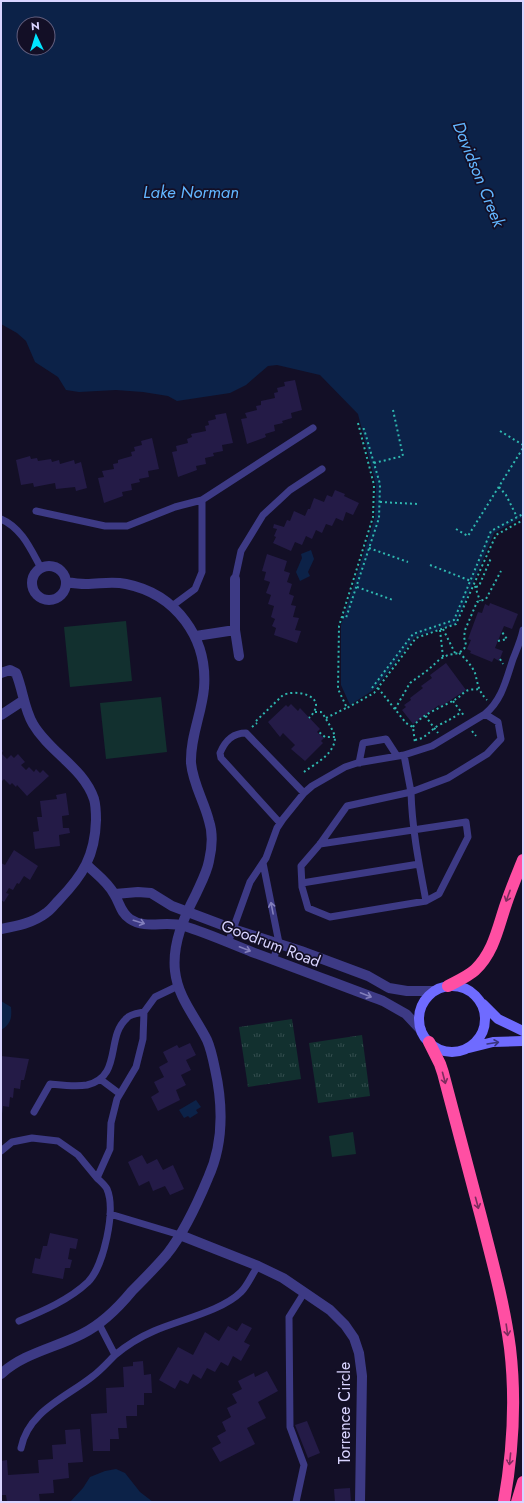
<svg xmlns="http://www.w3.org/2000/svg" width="524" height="1503" viewBox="0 0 524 1503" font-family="Jost,sans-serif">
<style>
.grass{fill:#12302f}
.park{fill:url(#park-tufts)}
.water{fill:#0c2248;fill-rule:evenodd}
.building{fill:#241b47}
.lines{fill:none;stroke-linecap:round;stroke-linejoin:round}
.path{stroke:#2fb8b0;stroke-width:2;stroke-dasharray:2 3;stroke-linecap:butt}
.service{stroke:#3d3a85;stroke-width:7}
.minor{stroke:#3d3a85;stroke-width:10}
.secondary{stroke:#6f6bff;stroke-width:10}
.motorway{stroke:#ff4fa3;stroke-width:12}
.oneway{stroke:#7d2c5e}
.oneway2{stroke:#837fbc}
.oneway3{stroke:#38347d}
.labels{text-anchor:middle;stroke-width:3.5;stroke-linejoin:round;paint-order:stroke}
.street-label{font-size:16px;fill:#d9d4ff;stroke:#130f26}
.water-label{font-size:17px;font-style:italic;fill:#62b6ff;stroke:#130f26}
</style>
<defs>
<pattern id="park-tufts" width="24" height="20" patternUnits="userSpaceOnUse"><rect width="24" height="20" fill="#12302f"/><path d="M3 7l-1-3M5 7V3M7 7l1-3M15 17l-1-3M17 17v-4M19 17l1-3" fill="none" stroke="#344d4e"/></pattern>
</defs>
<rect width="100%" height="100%" fill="#130f26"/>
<path class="grass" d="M126 621 132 681 70 687 64 627Z
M161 697 167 752 106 759 100 703Z
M353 1132 356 1154 332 1157 329 1136Z"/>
<path class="park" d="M292 1019 301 1079 248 1087 239 1027Z
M362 1035 370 1096 318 1103 309 1043Z"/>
<path class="water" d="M1 1H523V517L494 533 456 624 415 637 375 689 350 705 341 685V625L375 517 376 485 358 414 320 375 277 365 268 366 246 385 230 393 177 401 168 396 143 392 116 390 79 392 66 390 58 377 35 362 26 341 17 333 1 324ZM24 24H48V48H24Z
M311 550 314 559 308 572 310 576 300 581 296 572 302 558 301 554Z
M1 1001 11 1007C12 1018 11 1024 1 1030Z
M196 1100 201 1107 196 1110 198 1113 190 1118 188 1116 184 1118 179 1110Z
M116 1469 125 1473 140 1492 153 1502H70L83 1488 90 1477 105 1471Z"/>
<path class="building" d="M295 380 302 410 291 413 292 418 282 421 283 423 274 425 275 431 265 434 266 437 247 444 241 419 247 418 245 413 257 410 256 406 261 405V401L275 398 274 393 278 392 277 388 285 386 284 382Z
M226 413 233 443 222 445 223 451 213 453 214 456 205 458 206 464 196 466 197 470 178 477 172 452 177 451 176 446 188 443 187 439 192 437 191 434 206 431 205 426 209 425 208 421 216 419 215 415Z
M152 438 159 469 148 471 149 477 139 479 140 482 131 484 132 490 122 492 123 496 104 503 98 478 104 477 102 471 114 469 113 464 118 463V460L132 456 131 452 135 451 134 447 142 445 141 441Z
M30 456 31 459 37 458 38 461 51 459 52 462 59 460 60 464 74 460 75 464 81 462 87 488 76 491 75 487 56 489 55 483 34 487 33 483 21 485 16 460Z
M335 490 345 494 344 496 359 503 353 515 346 512 343 521 336 518 332 526 326 524 322 533 316 530 312 539 306 536 302 545 295 542 291 551 273 543 276 537 274 536 277 529 273 528 274 524 284 527 287 520 290 521 294 511 305 516 308 509H310L314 498 324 502 327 495 332 497Z
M267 554 287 561 284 571 290 573 287 582 292 584 289 594 294 596 291 605 296 606 293 617 299 618 295 630 301 631 297 643 274 635 276 628 272 626 275 619 271 617 274 606 268 604 271 595 266 593 270 582 264 580 266 572 262 571Z
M490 603 518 614 512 629 504 626 495 648 503 651 499 661 494 658 492 662 470 653 471 651 467 649 471 640 468 639 478 612 482 613 485 604 489 606Z
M446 663 466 690 440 707 439 705 413 724 402 710 406 707 404 705 411 700 410 698 423 688 421 686 432 678 430 675Z
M291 704 298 711 300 708 320 729 317 732 324 738 321 741 323 743 305 761 291 749 295 745 283 733 280 737 268 722 286 705 288 707Z
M1 748 3 751 1 753 7 759 11 755 14 758 18 754 25 762 21 765 26 770 29 767 34 772 36 769 40 773 43 770 49 776 27 796 17 785 16 787 12 783 10 785 4 779 1 782Z
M66 793 69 815 62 816 63 828H69L70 833 59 835 60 846 35 849 33 832 39 831 37 817H42L40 801 57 799 56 795Z
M14 850 38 866 30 880 24 876 19 884 17 883 13 890 9 888 6 893 9 894 4 902 1 900V863L5 865Z
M190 1043 196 1055 186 1060 191 1070 181 1075 186 1085 176 1090 180 1100 158 1111 151 1097 159 1092 154 1082 164 1077 159 1067 168 1062 163 1052 177 1045 179 1048Z
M1 1056 29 1059 24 1080H21L20 1089 14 1088 13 1098 10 1097 9 1107 3 1106 2 1114Z
M142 1155 147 1164 157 1159 163 1170 173 1165 184 1189 170 1195 165 1186 153 1191 149 1181 139 1186 128 1162Z
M50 1233 78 1239 76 1249 70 1248 68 1259 72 1260 70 1268H65L63 1279 32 1273 35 1258 40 1259 43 1246H47Z
M242 1323 252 1328 244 1342 250 1345 241 1361 233 1356 228 1366 221 1362 215 1372 207 1368 201 1379 193 1374 188 1384 180 1380 175 1389 159 1380 178 1347 193 1355 205 1332 219 1341 228 1326 237 1331Z
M143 1361 144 1375 151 1374 152 1393H144V1405H137V1416H126L127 1428H118L119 1439H110V1451H93L91 1414 107 1413 106 1388 124 1387 123 1367 133 1366V1362Z
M267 1371 278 1391 258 1402 266 1418 247 1428 255 1444 220 1462 212 1448 221 1443 217 1436 226 1431 222 1422 231 1417 227 1408 237 1403 232 1394 242 1389 238 1381 254 1373 255 1377Z
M307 1421 320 1453 308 1458 295 1425Z
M80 1429 83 1462 68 1463 69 1478 53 1480 54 1493 39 1494 40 1502H7L6 1495H1V1461L7 1460 8 1475 39 1473 38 1460 53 1459 52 1445 66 1444 65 1430Z
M350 1488 351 1502H335L334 1489Z"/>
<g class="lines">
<path class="path" d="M358 423 374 485 373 517 339 626 338 689 347 708 374 693 416 638 456 624 496 535 523 520
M500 431 523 445
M374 463 403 456 393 410
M499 487 506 495 517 517
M380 502 418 504
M456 529 468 536 523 448
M369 548 408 562
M430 565 471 581
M475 586 480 601
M357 587 393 600
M476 587 479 586 491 558
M342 617 346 618 379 518 380 484 364 429 360 430
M443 629 455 653
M440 630 443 657
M498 641 507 639 502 632
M459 653C465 658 472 666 475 673 478 684 478 691 487 700
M500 659 503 664
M372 688 413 634 454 620 491 531 523 514
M378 688 406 723 413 727 415 743
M453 701 465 717
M395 709 410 683 428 670 440 659 448 655 459 653 464 649 466 645 464 637 465 630 477 602 486 599 501 571
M315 712H321L323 714 333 731 335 737H325L319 732
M427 716 426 717 438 733
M326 718 346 708
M256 721 282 696C292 688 332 695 309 718
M252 727 257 723
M413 727C421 714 443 707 456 699 460 697 464 691 469 690 472 689 475 690 478 689
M472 731 476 736
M415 740C427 738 429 731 439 725 447 721 454 718 461 712
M304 772C316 763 335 754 335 737"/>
<path class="service" d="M36 511 105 526H127L175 507 202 500
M1 519C22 528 31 550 41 568
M235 579 241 551 263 515 290 490 322 469
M172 606 195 589 202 572V500L313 428
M404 755 411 792 448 778 487 754 501 739 498 722 485 714
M359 763 363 743 386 739 397 756
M411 792C412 829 419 864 426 901L330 917 308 908 302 887 301 866 320 844 347 806Z
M280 823 221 758 220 753C225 741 232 733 246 733L304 793
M320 844 466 822 468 837 439 894 426 901
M263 863 279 943 273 960
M302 883 419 864
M228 943 250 882 266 858 277 828 283 819 304 793 312 786 345 767 357 763 404 755 432 746 485 714C502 700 506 680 513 659 517 649 521 640 523 630
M100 1079 120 1094
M34 1112 50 1084C61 1085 75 1087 87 1085 123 1076 105 1037 127 1018 130 1014 139 1013 144 1012
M1 1151 12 1142 32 1138 58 1141 78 1155 97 1178
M110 1214 180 1235
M19 1321C43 1311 69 1300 88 1282 104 1266 116 1210 107 1189 105 1185 100 1181 97 1178L110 1149 111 1123 117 1099 136 1067 143 1039 144 1012 155 997 178 986
M115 1355C127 1345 140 1337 154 1331 179 1320 222 1311 241 1292 248 1285 252 1274 258 1266
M21 1448C28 1411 67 1397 93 1376 101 1370 108 1362 115 1355L99 1324
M296 1502 304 1465 290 1427 289 1317 304 1293"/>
<path class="minor" d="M32 583a17 17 0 1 1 34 0a17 17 0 1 1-34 0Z
M235 579V630
M196 636 235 630 239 656
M1 673 10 670 16 673C23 690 24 709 33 724 50 753 83 767 94 799 96 806 96 813 96 820 95 856 83 875 59 900 55 904 51 910 46 913 33 923 17 926 1 929
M1 715 24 700
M87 865C96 874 108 882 114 894 120 903 120 912 130 919 146 930 166 920 184 926 207 933 229 943 252 952 296 968 340 985 383 1001L406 1014 421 1030
M115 894 138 892 151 893 172 906 233 929 301 951 368 976 389 988 407 991H434
M180 1235 258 1266 283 1278 330 1310 345 1325 354 1338 359 1353 362 1376 360 1502
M1 1374C24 1353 55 1348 82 1334 102 1324 118 1308 132 1291 144 1279 156 1267 167 1254 183 1234 198 1202 208 1178 224 1143 223 1105 215 1069 213 1059 211 1049 207 1040 195 1016 178 998 175 971 172 944 184 917 196 894 201 883 207 872 209 861 212 848 213 833 209 821 204 801 193 784 191 763 190 737 202 713 204 688 208 638 176 594 126 584 112 581 100 584 86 584 79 584 72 583 66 582"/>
<path class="secondary" d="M419 1019a33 33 0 1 1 66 0a33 33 0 1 1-66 0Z
M483 1004 498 1019 523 1031
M469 1048 493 1042 523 1041"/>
<path class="motorway" d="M448 986C457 981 467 977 475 970 494 952 498 927 506 904 511 889 517 875 523 860
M429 1042 440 1064 443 1073C456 1121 468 1169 481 1217 492 1260 504 1303 510 1348 516 1399 513 1451 504 1502
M517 1502 523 1482"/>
</g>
<defs><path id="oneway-shaft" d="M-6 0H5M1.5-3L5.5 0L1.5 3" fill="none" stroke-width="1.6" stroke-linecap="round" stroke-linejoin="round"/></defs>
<g class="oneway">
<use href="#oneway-shaft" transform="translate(508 896) rotate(110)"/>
<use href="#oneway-shaft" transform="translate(444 1078) rotate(75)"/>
<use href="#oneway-shaft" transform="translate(477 1203) rotate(75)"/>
<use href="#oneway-shaft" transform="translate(507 1330) rotate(82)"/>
<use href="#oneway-shaft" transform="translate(510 1459) rotate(96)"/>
</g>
<g class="oneway2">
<use href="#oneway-shaft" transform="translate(272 908) rotate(-101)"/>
<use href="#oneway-shaft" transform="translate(139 922) rotate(17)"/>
<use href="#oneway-shaft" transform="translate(245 949) rotate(21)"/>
<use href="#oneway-shaft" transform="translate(366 995) rotate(21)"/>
</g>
<use class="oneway3" href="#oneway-shaft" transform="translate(493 1043) rotate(-9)"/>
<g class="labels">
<g class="street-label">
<text transform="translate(271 943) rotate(21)" y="6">Goodrum Road</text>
<text transform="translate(344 1413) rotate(-90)" y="6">Torrence Circle</text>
</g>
<g class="water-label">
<text transform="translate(479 174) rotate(68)" y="6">Davidson Creek</text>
<text x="191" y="198">Lake Norman</text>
</g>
</g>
<rect width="524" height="1503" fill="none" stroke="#d9d4ff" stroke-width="4"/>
<g transform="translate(36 36) rotate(356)"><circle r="19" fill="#130f26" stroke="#625e7d"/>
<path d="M0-3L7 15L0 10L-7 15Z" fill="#00e5ff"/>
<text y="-6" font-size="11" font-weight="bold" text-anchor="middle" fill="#d9d4ff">N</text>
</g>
</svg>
